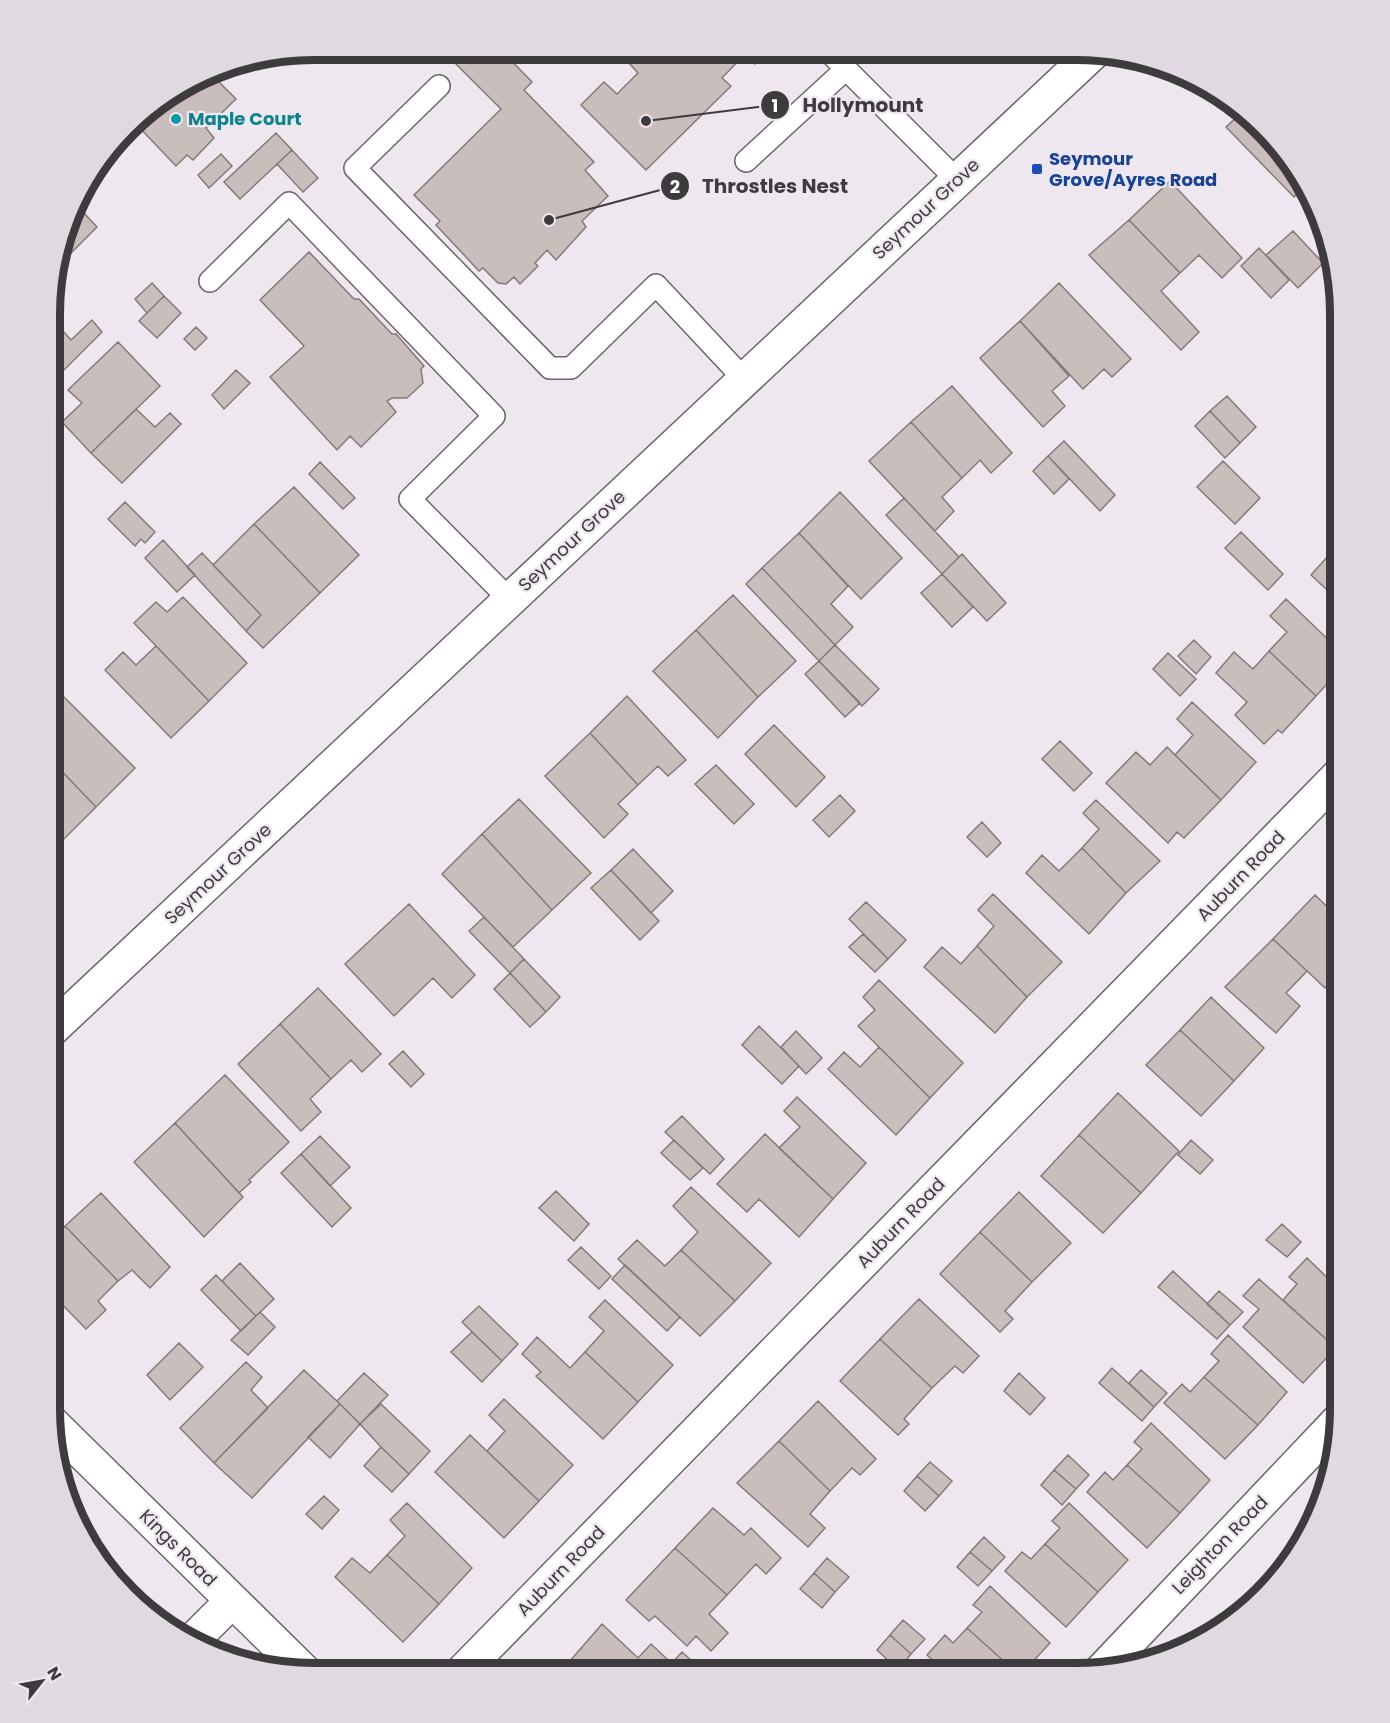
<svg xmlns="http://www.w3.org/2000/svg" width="1390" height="1723" viewBox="0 0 1390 1723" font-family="Poppins,sans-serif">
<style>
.building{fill:#c9bebc;stroke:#847a78;stroke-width:1.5}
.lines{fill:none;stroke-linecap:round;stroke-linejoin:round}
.lane-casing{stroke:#6c666d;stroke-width:24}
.street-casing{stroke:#6c666d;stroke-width:36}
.secondary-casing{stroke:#6c666d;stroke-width:36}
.lane{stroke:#fff;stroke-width:21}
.street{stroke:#fff;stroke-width:33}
.secondary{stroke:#fff;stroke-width:33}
.culture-dot{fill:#0f9aa8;stroke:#efe7ef;stroke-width:2}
.transit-dot{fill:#1a4fb4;stroke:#efe7ef;stroke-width:2}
.labels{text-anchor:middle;stroke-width:4.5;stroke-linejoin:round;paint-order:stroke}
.culture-label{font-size:18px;font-weight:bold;fill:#0d838f;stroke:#efe7ef;text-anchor:start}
.transit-label{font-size:18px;font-weight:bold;fill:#164399;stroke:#efe7ef;text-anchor:start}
.street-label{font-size:18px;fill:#3e3b3e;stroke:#efe7ef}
.rim{fill:none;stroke:#3e3b3e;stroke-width:8}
.leader{fill:none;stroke:#3e3b3e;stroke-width:2}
.callout-dot{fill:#3e3b3e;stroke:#efe7ef;stroke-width:2}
.mark-label{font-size:18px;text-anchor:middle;font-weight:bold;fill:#fff}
.callout-label{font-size:20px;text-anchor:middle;font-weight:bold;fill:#3e3b3e;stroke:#efe7ef;stroke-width:4.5;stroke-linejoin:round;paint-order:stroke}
</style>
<rect width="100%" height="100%" fill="#efe7ef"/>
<path class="building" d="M469 50H501L532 82 524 90 594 162 585 170 608 196 582 221 586 227 556 260 547 250 535 263 538 266 520 284 514 277 506 284 498 283 483 268 479 271 436 225 440 221 414 195 501 109 455 63Z
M640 50 768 51 755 64 745 54 722 78 731 86 646 170 581 105 604 82 617 94 638 73 628 62Z
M211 74 236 99 206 128 214 138 193 160 187 155 176 166 134 122 140 115Z
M1241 113 1305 182 1306 185 1294 197 1226 127Z
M276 133 292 150 240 199 224 182Z
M292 150 318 178 303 192 277 164Z
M221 154 232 166 209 188 198 175Z
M1170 181 1242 258 1222 278 1199 255 1180 273 1129 220Z
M84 213 97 227 68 256 62 250 70 226Z
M1129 220 1180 273 1161 291 1199 332 1181 350 1089 255Z
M1293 231 1323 263 1298 288 1266 255Z
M1259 248 1289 280 1271 298 1241 266Z
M309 252 354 299H359L392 334H396L424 366 421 369 423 383 407 398H392L387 401 396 412 361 447 350 436 337 450 270 377 304 346 260 300Z
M52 278 58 285 52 291Z
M152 283 164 296 147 313 135 299Z
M1059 283 1131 359 1112 377 1104 369 1083 389 1020 321Z
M164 296 181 313 157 338 139 321Z
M53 320 71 340 92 320 102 332 52 382Z
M1020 321 1069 376 1052 391 1065 406 1043 427 980 358Z
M196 327 207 338 195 350 184 339Z
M118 342 160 386 91 453 62 422 82 403 68 390Z
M236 370 250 383 224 409 212 395Z
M952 386 1012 453 991 473 980 460 962 478 911 422Z
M1227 396 1256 427 1240 443 1210 411Z
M136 409 155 427 170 413 181 424 122 483 91 453Z
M1210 411 1240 443 1225 458 1195 426Z
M911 422 962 478 942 497 954 511 935 531 869 461Z
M1064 441 1115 495 1100 511 1048 456Z
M1048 456 1069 479 1054 494 1033 471Z
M1223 461 1260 498 1235 524 1197 487Z
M320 462 355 498 343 509 309 474Z
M294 487 359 555 320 593 254 524Z
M840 492 902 558 861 599 799 533Z
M904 498 959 557 942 574 886 515Z
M125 502 155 532 145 543 141 539 135 546 108 519Z
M254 524 320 593 263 648 246 631 261 615 213 565Z
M1241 532 1283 574 1268 590 1225 548Z
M799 533 848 586 831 604 853 627 835 645 762 568Z
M163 540 195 575 177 592 145 558Z
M202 553 261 615 246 631 187 567Z
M962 554 1006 603 987 621 942 574Z
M1329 555 1340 564V602L1311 575Z
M762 568 835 645 819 661 746 584Z
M942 574 973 607 952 627 921 593Z
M733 595 796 661 758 697 696 630Z
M183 597 247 663 209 701 134 623 156 602 167 612Z
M1286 599 1340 651V670L1316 696 1269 651 1287 632 1270 616Z
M51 614 61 624 51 634Z
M696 630 758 697 718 738 653 671Z
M1194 640 1211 657 1196 674 1178 656Z
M835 645 879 689 862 706 819 661Z
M156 646 209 701 171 738 105 670 123 652 136 665Z
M1269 651 1316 696 1282 733 1278 730 1264 744 1235 715 1247 702 1216 673 1234 652 1253 669Z
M1168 653 1196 679 1180 696 1153 669Z
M819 661 860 703 845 717 805 674Z
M59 692 135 768 96 807 51 760V747L63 736 51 723V699Z
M627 696 686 760 668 776 658 766 638 785 590 733Z
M1192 702 1256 762 1221 800 1175 755 1193 735 1177 719Z
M774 725 825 777 796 807 745 754Z
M590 733 638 785 618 804 628 814 604 838 545 776Z
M1060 741 1092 773 1074 791 1042 759Z
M1167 747 1221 800 1184 838 1177 832 1168 843 1106 783 1136 752 1150 765Z
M51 760 96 807 59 844 51 835Z
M716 765 754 804 734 824 695 784Z
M840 795 855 811 829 837 813 820Z
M519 799 591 873 552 910 482 834Z
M1096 800 1160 861 1126 893 1082 848 1099 829 1083 813Z
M982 822 1001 843 987 857 967 837Z
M482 834 552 910 513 947 442 874Z
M1082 848 1126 893 1089 934 1026 873 1042 855 1059 871Z
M633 849 673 891 651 913 611 870Z
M611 870 659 921 640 940 591 888Z
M1340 876V889L1334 883Z
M993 894 1062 962 1027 997 977 946 994 926 978 910Z
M1315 895 1340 919V972L1325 988 1273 939Z
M866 902 906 940 888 959 849 919Z
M409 904 475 975 452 998 433 978 394 1016 345 964Z
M484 917 524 959 510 973 469 931Z
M863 934 888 959 875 972 849 947Z
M1273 939 1307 971 1286 993 1300 1006 1276 1033 1225 987Z
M977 946 1027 997 995 1033 924 967 942 947 961 964Z
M524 959 560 997 546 1012 510 973Z
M510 973 546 1012 530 1027 494 989Z
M879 980 963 1063 930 1098 858 1026 875 1010 863 997Z
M318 988 381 1054 362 1072 351 1060 331 1079 280 1024Z
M1211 997 1264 1048 1234 1081 1180 1030Z
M280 1024 331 1079 310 1099 321 1112 301 1131 238 1064Z
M759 1026 799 1066 782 1084 742 1045Z
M1180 1030 1234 1081 1201 1116 1146 1065Z
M796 1031 822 1058 806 1074 781 1047Z
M879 1047 930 1098 896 1135 828 1069 844 1052 860 1067Z
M403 1051 424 1074 411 1087 389 1064Z
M225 1075 289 1142 249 1180 251 1182 239 1193 175 1123Z
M1118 1093 1179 1151 1141 1193 1079 1135Z
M797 1097 866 1163 833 1199 779 1148 800 1127 784 1111Z
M682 1116 724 1159 710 1174 665 1132Z
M175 1123 243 1197 204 1237 134 1162Z
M765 1134 833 1199 799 1237 759 1199 747 1212 717 1184Z
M1079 1135 1141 1193 1103 1233 1041 1176Z
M320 1136 350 1167 330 1186 301 1154Z
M674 1140 703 1168 690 1180 661 1153Z
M1191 1140 1213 1160 1200 1174 1178 1155Z
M301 1154 351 1208 332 1227 281 1173Z
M691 1187 771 1263 735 1301 681 1250 698 1232 673 1206Z
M556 1191 589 1224 574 1241 539 1208Z
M1019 1192 1071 1243 1032 1282 980 1232Z
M101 1193 170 1267 150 1288 132 1270 118 1281 65 1226Z
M1340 1206V1218L1334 1212Z
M1282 1224 1301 1242 1287 1257 1266 1240Z
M65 1226 118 1281 98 1301 106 1310 86 1329 50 1292V1239Z
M980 1232 1032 1282 1005 1311 1013 1319 1000 1332 940 1274Z
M637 1240 665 1266 681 1250 735 1301 700 1336 618 1259Z
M581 1247 611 1276 599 1289 568 1260Z
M1307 1258 1340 1290V1343L1336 1348 1283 1300 1297 1284 1289 1277Z
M240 1263 274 1299 256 1316 222 1281Z
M625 1265 680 1317 667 1331 612 1279Z
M1173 1271 1230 1325 1217 1339 1158 1287Z
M216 1275 256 1316 241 1331 201 1290Z
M1259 1279 1336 1348 1303 1383 1243 1327 1259 1309 1243 1296Z
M1219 1291 1243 1312 1230 1325 1207 1304Z
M919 1299 979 1356 963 1373 955 1366 932 1388 880 1339Z
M605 1300 673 1365 638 1402 585 1352 604 1331 589 1317Z
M479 1306 518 1344 502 1361 462 1322Z
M260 1312 275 1327 248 1355 231 1340Z
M472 1332 502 1361 482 1382 451 1352Z
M1228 1335 1287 1392 1258 1425 1204 1377 1219 1361 1211 1354Z
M537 1337 570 1368 585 1352 638 1402 603 1439 536 1376 541 1372 522 1354Z
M880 1339 932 1388 904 1419 909 1424 898 1435 840 1381Z
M179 1343 203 1367 170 1400 147 1375Z
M246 1362 262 1377 251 1390 268 1408 214 1463 180 1428Z
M1112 1368 1154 1407 1142 1421 1099 1383Z
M304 1370 340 1404 252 1498 214 1463Z
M1141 1370 1167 1393 1154 1407 1129 1383Z
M364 1373 388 1395 360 1424 337 1401Z
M1019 1373 1045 1398 1030 1415 1004 1391Z
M1204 1377 1258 1425 1225 1459 1164 1403 1182 1384 1190 1392Z
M504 1399 573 1465 539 1501 487 1451 505 1431 489 1415Z
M818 1401 876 1459 860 1475 852 1468 830 1491 779 1441Z
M340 1404 360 1424 330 1458 308 1437Z
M381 1404 430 1451 409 1474 381 1447 360 1424Z
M1151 1423 1210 1480 1180 1513 1127 1465 1142 1449 1134 1442Z
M470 1435 539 1501 504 1538 435 1472Z
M779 1441 830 1491 810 1514 825 1528 808 1547 737 1483Z
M381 1447 409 1474 392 1492 364 1466Z
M1068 1455 1089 1475 1076 1489 1054 1470Z
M930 1462 952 1481 939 1496 917 1476Z
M1127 1465 1180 1513 1147 1548 1087 1492 1105 1472 1113 1480Z
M1054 1470 1076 1489 1062 1505 1041 1485Z
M917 1476 939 1496 925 1511 904 1491Z
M324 1496 339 1510 322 1529 306 1514Z
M407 1503 472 1568 439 1604 387 1555 405 1536 390 1520Z
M1069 1503 1128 1560 1098 1592 1045 1544 1060 1528 1052 1521Z
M713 1508 744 1535 751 1528 781 1558 766 1574 756 1564 727 1595 675 1548Z
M984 1537 1005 1557 992 1571 970 1552Z
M1045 1544 1098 1592 1066 1627 1005 1571 1022 1552 1031 1559Z
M675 1548 727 1595 709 1614 728 1633 711 1651 696 1636 687 1646 655 1616 649 1621 626 1600Z
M970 1552 992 1571 978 1586 957 1567Z
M387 1555 439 1604 403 1642 335 1577 352 1558 370 1573Z
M827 1558 849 1577 835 1592 814 1573Z
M814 1573 835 1592 822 1608 800 1589Z
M990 1586 1050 1643 1022 1673H1017L967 1628 982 1612 973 1605Z
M903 1620 925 1639 911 1654 890 1635Z
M602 1624 638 1658 651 1644 682 1673H581L569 1662Z
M967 1628 1017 1673H946L927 1655 945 1635 953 1643Z
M890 1635 911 1654 898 1670 877 1650Z
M682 1652 705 1673H682L672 1663Z"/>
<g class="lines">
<g class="lane-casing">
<path id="lane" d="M828 51 957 180
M439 86 355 168 550 368H571L656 285 744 379
M746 161 846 69
M210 281 289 203 494 416 410 499 510 600"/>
</g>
<g class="street-casing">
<path id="street" d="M192 1641 232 1601
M1101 1671 1340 1419
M461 1673 1340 774"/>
</g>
<g class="secondary-casing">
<path id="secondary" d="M50 1031 1094 52
M51 1422 306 1673"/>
</g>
<use href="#lane" class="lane"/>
<use href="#street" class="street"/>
<use href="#secondary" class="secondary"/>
</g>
<circle class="culture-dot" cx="176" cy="119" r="6"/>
<rect class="transit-dot" x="1031" y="163" width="12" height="12" rx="3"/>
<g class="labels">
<g class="culture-label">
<text x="188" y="125">Maple Court</text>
</g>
<g class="transit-label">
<text x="1049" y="165">Seymour<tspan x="1049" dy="21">Grove/Ayres Road</tspan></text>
</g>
<g class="street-label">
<text transform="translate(926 209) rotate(-43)" y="6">Seymour Grove</text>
<text transform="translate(572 541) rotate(-43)" y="6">Seymour Grove</text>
<text transform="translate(218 874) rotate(-43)" y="6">Seymour Grove</text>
<text transform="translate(1241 876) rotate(-46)" y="6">Auburn Road</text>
<text transform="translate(901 1223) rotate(-46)" y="6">Auburn Road</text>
<text transform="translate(1220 1545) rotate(-46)" y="6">Leighton Road</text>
<text transform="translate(178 1548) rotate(45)" y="6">Kings Road</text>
<text transform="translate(561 1571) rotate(-46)" y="6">Auburn Road</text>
</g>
</g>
<path d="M0 0H1390V1723H0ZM314 60H1076A254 254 0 0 1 1330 314V1409A254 254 0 0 1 1076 1663H314A254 254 0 0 1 60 1409V314A254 254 0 0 1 314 60Z" fill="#e1d9e1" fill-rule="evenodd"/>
<path class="rim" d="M314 60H1076A254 254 0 0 1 1330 314V1409A254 254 0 0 1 1076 1663H314A254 254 0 0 1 60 1409V314A254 254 0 0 1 314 60Z"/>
<path class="leader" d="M646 121L775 105M549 220L675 186"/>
<g class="callout-dot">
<circle cx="646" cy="121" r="6"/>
<circle cx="549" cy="220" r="6"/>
<circle cx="775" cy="105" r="15"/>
<circle cx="675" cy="186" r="15"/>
</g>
<g class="mark-label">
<text x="775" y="112">1</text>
<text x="675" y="193">2</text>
</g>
<g class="callout-label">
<text x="863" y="112">Hollymount</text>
<text x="775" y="193">Throstles Nest</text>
</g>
<g transform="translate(42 1681) rotate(59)" stroke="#efe7ef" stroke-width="4.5" paint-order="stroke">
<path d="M0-4.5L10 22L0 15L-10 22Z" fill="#3e3b3e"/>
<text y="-9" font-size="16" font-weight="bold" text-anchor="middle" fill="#3e3b3e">N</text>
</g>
</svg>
